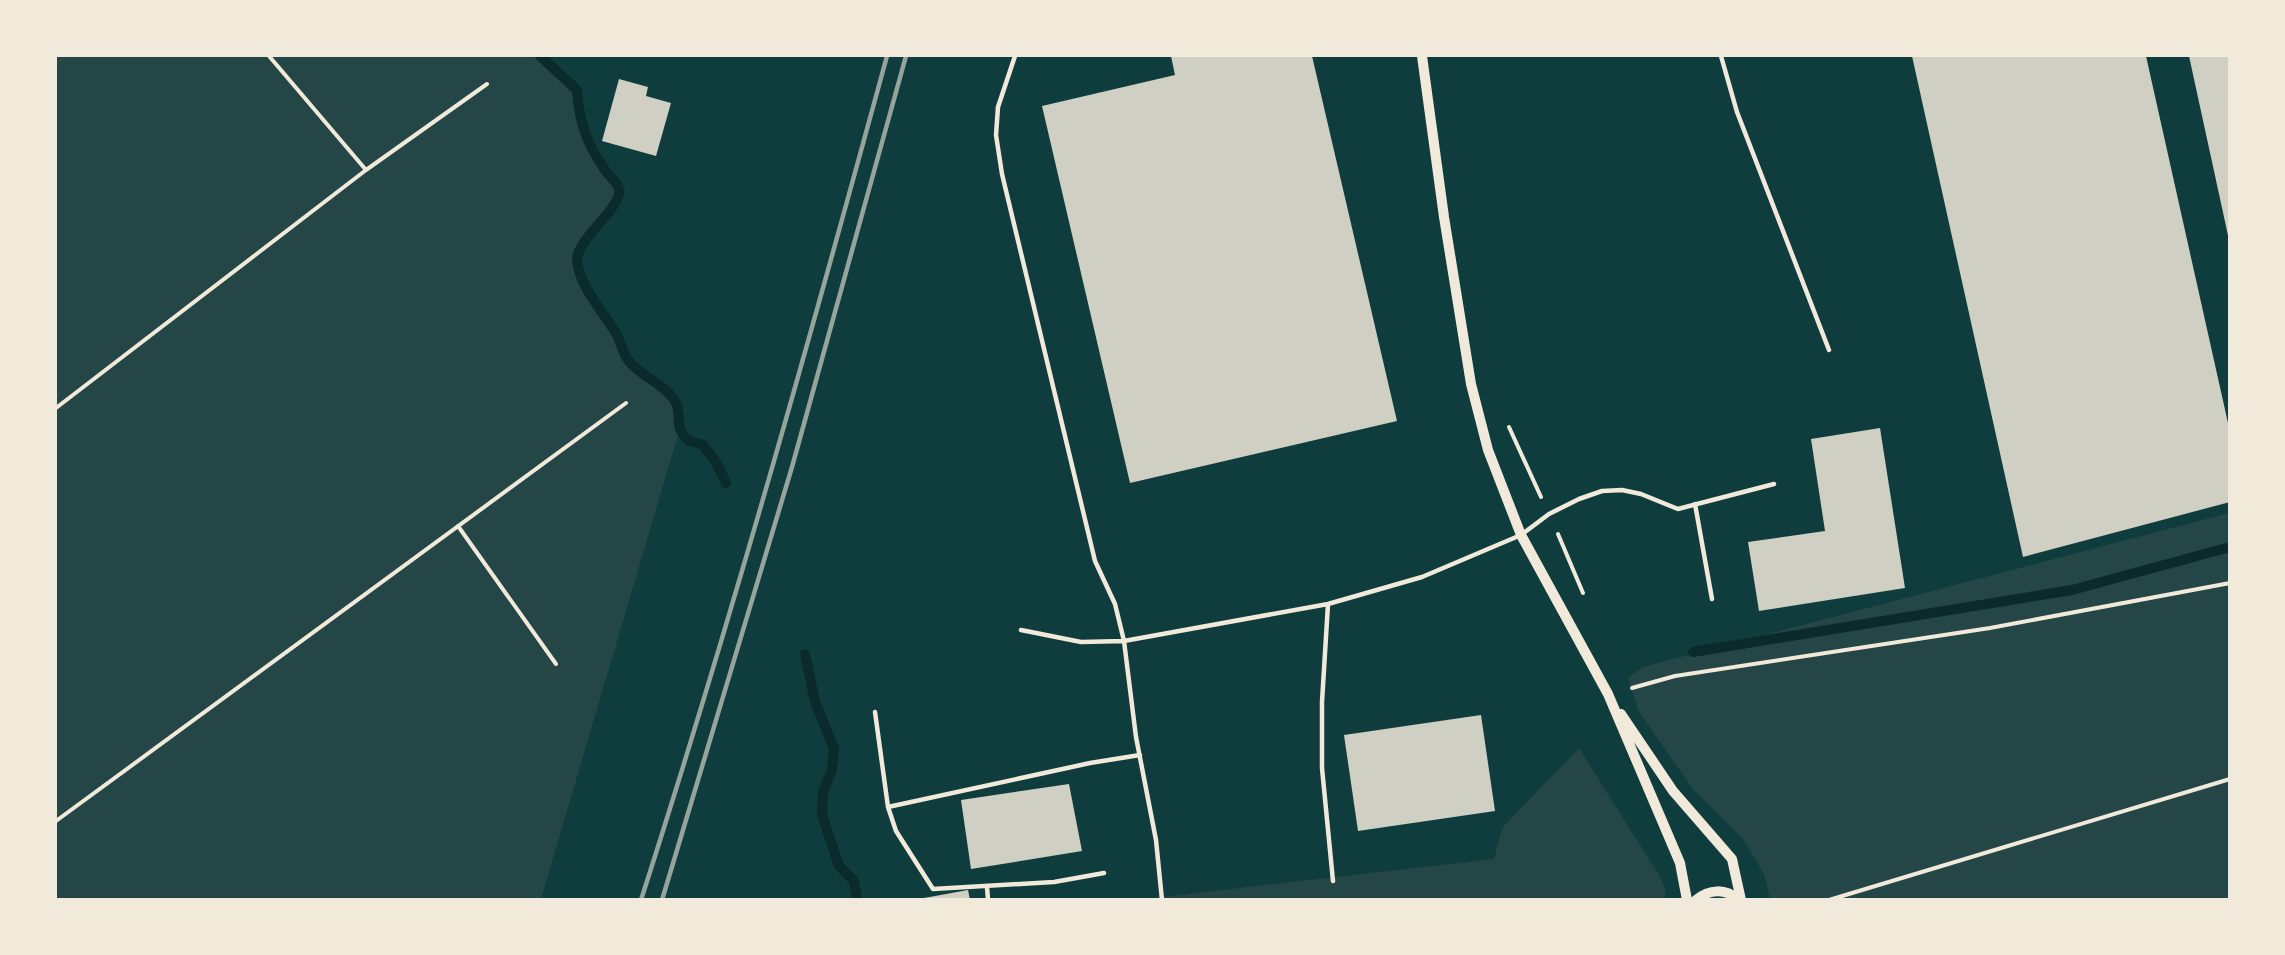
<svg xmlns="http://www.w3.org/2000/svg" width="2285" height="955" viewBox="0 0 2285 955" font-family="Karla,sans-serif">
<style>
.green{fill:#244646}
.lines{fill:none;stroke-linecap:round;stroke-linejoin:round}
.stream{stroke:#0a2a2b;stroke-width:10}
.building{fill:#cfcfc3}
.path{stroke:#f1e9da;stroke-width:4}
.service{stroke:#f1e9da;stroke-width:4.5}
.tertiary{stroke:#f1e9da;stroke-width:10}
.rail{stroke:#97a49c;stroke-width:4.5}
</style>
<rect width="100%" height="100%" fill="#0f3d3e"/>
<path class="green" d="M56 56H540L577 90C579 121 586 141 603 167 609 176 623 186 619 198 617 206 607 214 602 219 571 248 574 271 596 304 604 315 612 325 619 338 622 345 623 353 627 359 648 389 679 381 680 428L541 899H56Z
M2229 513V899H1770L1764 874 1743 839 1693 789 1639 712 1628 678 1643 667Z
M1579 748 1659 875 1665 889V900H1135L1494 859 1502 828Z"/>
<g class="lines">
<path class="stream" d="M540 56 577 90C579 121 586 142 603 167 607 174 617 182 619 189 623 205 584 234 578 254 572 278 605 314 617 335 621 343 623 353 628 360 640 376 661 382 673 398 681 408 677 419 680 429 682 433 685 437 688 440L703 445 716 462 726 483
M1693 652 2072 590 2230 547
M805 654 815 702 834 748 832 770 823 792 822 815 839 866 854 881 857 900"/>
</g>
<path class="building" d="M1171 56H1312L1397 421 1130 483 1042 106 1175 75Z
M1912 56H2146L2230 432V502L2023 557Z
M2189 56H2230V240H2229Z
M619 79 648 87 646 96 671 103 656 156 602 141Z
M1880 428 1905 588 1759 611 1748 542 1825 531 1811 439Z
M1481 715 1495 811 1358 831 1344 735Z
M1069 784 1082 851 971 869 961 800Z
M968 890 970 900H925L924 898Z"/>
<g class="lines">
<path class="path" d="M269 56 366 170
M56 408 366 170 487 84
M1509 427 1541 497
M458 526 556 664
M1558 534 1583 593
M1632 688 1675 676 1990 628 2230 583
M56 821 626 403
M1829 900 2230 779"/>
<path class="service" d="M1015 56 998 107 996 135 1002 174 1095 561 1115 604 1124 641 1136 737 1156 840 1162 900
M1721 56 1737 112 1829 350
M1695 504 1712 599
M1328 604 1322 702V768L1333 881
M1021 630 1081 642 1124 641 1328 604 1422 577 1521 535 1549 514 1579 499 1602 491 1622 490 1641 494 1678 509 1774 484
M875 712 888 807 896 831 933 889 1054 882 1104 873
M888 807 1090 763 1140 755
M987 887 988 900"/>
<path class="tertiary" d="M1422 56 1444 217 1471 384 1488 450 1521 535 1608 694 1680 863 1687 900
M1621 714 1673 791 1732 859 1741 900
M1696 900C1709 889 1726 888 1738 900"/>
<path class="rail" d="M641 900C731 620 810 338 887 56
M662 900 792 467 906 56"/>
</g>
<rect width="2285" height="955" fill="none" stroke="#f1e9da" stroke-width="114"/>
</svg>
